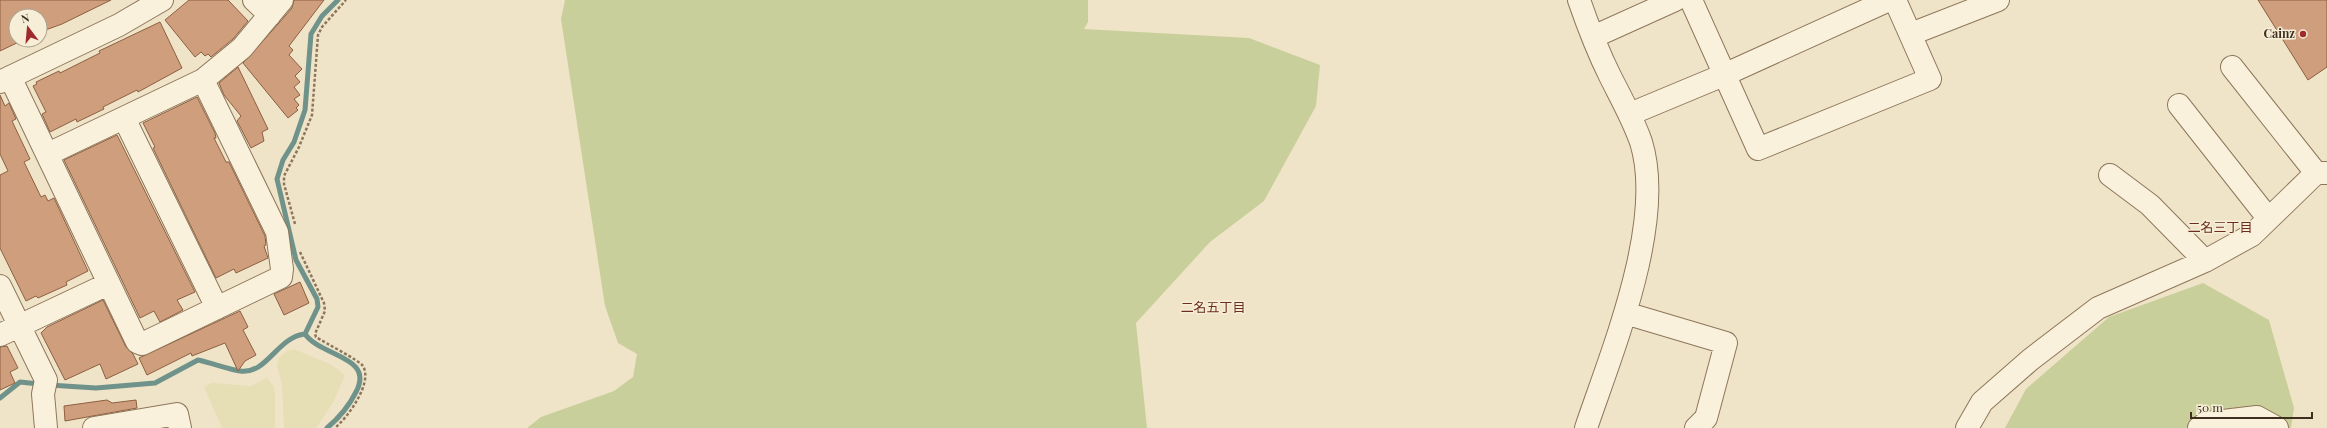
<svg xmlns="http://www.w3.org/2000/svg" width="2327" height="428" viewBox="0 0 2327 428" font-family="'Playfair Display','Noto Sans JP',serif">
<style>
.farmland{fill:#e6deb5}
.green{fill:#c9cf9b}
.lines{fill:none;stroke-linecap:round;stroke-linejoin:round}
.stream{stroke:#6f938a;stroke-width:5}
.building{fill:#cf9f7d;stroke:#8d5f41}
.minor-casing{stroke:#8d765c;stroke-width:24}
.path{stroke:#8d765c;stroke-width:2.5;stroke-dasharray:3 2;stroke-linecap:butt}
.minor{stroke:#faf1dc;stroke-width:22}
.poi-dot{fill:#9e2a2b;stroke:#f7eed8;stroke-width:1.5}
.labels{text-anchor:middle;stroke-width:3;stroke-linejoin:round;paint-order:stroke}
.poi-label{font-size:12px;font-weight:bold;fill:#3d2e20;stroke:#f7eed8;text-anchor:end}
.neighbourhood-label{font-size:13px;fill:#6b2e1e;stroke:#f7eed8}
</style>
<rect width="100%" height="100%" fill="#f0e4c8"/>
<path class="farmland" d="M294 349 332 365 345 375 333 403 316 428H284L282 384 277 366 279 358 287 351Z
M267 378 274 387 275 393V428H222L204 387 211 383 251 386Z"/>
<path class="green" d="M565 0H1088V22L1084 29 1249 38 1320 65 1316 106 1264 201 1210 242 1136 323 1147 428H527L541 417 614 391 633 377 637 354 618 343 605 306 561 19Z
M2203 283 2269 320 2294 408 2291 428H2005L2026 389 2109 317Z"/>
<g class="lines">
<path class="stream" d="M305 334C321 357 375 356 356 392 349 406 339 418 327 428
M49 385 96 388 155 383 198 360C212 363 227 369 240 371 267 375 277 337 305 334L318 307 317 299 296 260 277 179 283 160 294 142 305 110 311 34 322 16 338 0
M0 398 20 382 39 384"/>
</g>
<path class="building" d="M0 0H111L62 24 40 32V16H16V40H23L0 51Z
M189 0H228L248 21 233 39 211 57 208 54 205 56 201 52 195 57 165 20Z
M294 0H324L289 46 293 50 289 55 302 69 295 76 300 82 294 87 300 95 294 99 299 105 296 108 298 110 288 118 243 63 279 23 292 8Z
M2258 0H2327V67L2308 80Z
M160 22 182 68 138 92 137 90 103 107 104 109 77 122 76 119 50 132 42 114 46 112 33 86 37 84 36 82 59 71 60 73 100 53 99 51Z
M238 67 268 129 262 132 264 141 251 148 237 121 241 116 224 95 219 83Z
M0 95 5 106 9 103 16 119 12 121 30 159 24 162 41 197 45 195 48 201 54 198 88 271 66 282 67 285 38 298 36 296 26 301 0 248V175L8 171 0 154Z
M197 97 215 133 216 138H214L226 162H229L265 236 266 245 264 246 268 258 236 273 234 269 216 278 153 148 155 147 143 123Z
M117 135 195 292 177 300 183 310 160 322 154 311 140 318 64 160Z
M300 282 309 303 284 315 274 294Z
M103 300 126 347 133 354 138 364 106 379 100 364 65 380 41 333 47 327Z
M240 311 248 327 243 330 256 355 245 361 238 371 225 343 192 356 191 353 147 375 139 358Z
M7 346 18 368 10 372 15 383 0 390V347Z
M107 400 112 403 136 400 137 408 65 421 64 406Z"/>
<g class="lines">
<g class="minor-casing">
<path id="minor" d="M254 0 270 15
M1579 0C1588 26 1598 52 1610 76 1621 98 1633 119 1641 142 1666 222 1612 351 1586 428
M1691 0 1758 149 1930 79 1895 0
M1911 34 1998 0
M1593 37 1675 0
M2232 67 2316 173
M10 77 137 342 142 344 281 277 282 269 277 232 203 80
M0 82 119 25 162 0
M2179 105 2268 218
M1630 114 1726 74 1889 0
M124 118 217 308
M48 154 203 80 242 48 282 0
M2110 175 2150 205 2205 261
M0 286 46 380 43 394 46 428
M1625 313 1726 343 1706 418 1696 428
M0 335 108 284
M94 428 177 414 180 428
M1967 428 1982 402 2030 360 2098 308 2205 261 2252 235 2316 173H2327
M2199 428 2206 423 2257 417 2277 428"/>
</g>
<path class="path" d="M295 224 284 184V176L299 147 312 115 318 35 322 27 346 0
M300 252 324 303 325 311 315 334 316 337C325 343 359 360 363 366 373 383 348 417 335 428"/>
<use href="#minor" class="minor"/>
</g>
<circle class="poi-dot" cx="2303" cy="34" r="4"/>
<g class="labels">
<g class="poi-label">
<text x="2295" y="38">Cainz</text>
</g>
<g class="neighbourhood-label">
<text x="2220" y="232">二名三丁目</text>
<text x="1213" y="312">二名五丁目</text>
</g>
</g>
<g transform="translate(28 28) rotate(344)"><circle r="19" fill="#f7eed8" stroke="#ada18e"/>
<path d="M0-3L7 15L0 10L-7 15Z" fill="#9e2a2b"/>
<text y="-6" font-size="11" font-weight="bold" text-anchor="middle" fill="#3d2e20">N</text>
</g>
<path d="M2191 412v6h121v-6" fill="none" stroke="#3d2e20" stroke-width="2"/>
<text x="2197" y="412" font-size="12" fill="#3d2e20" stroke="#f7eed8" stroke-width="3" paint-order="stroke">50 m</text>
</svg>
